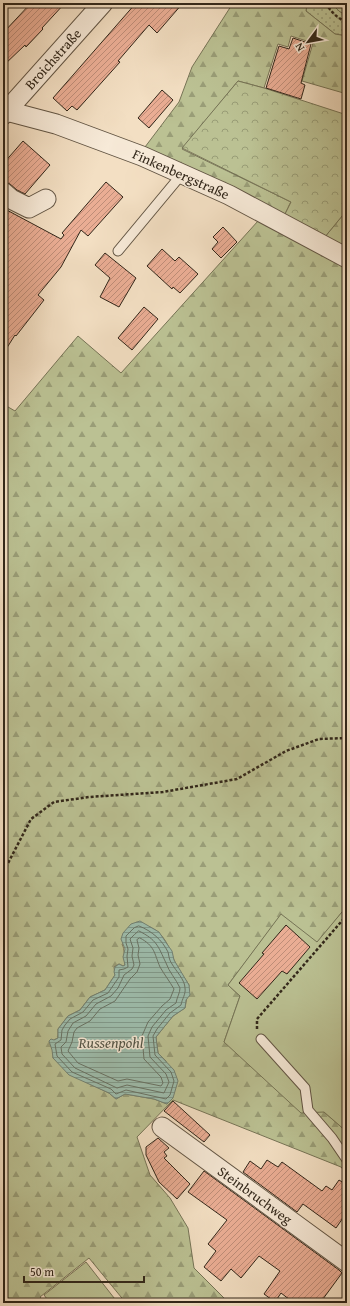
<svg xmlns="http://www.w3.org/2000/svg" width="350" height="1306" viewBox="0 0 350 1306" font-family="'Gentium Book Plus',serif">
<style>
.grass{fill:url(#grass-dots);stroke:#767456}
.forest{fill:url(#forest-firs);stroke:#767456;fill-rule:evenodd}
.park{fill:url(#park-crowns);stroke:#767456}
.pitch{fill:#bbc193;stroke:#767456}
.water{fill:url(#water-rules);stroke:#728172}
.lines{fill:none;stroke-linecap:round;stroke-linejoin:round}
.shore{stroke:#687264;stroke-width:1}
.building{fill:url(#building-hatch);stroke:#32271a}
.service-casing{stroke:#625544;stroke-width:11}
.minor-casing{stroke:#625544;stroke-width:21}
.path{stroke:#32271a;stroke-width:2.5;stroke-dasharray:3 2;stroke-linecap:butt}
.service{stroke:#f7ead8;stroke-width:9}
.minor{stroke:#f7ead8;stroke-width:19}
.labels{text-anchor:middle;stroke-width:3;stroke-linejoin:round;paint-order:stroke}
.street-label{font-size:14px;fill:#32271a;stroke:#f7ead8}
.water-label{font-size:15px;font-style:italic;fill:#525446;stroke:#f7ead8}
</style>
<defs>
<pattern id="grass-dots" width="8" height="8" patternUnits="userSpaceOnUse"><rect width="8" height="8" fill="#bbc193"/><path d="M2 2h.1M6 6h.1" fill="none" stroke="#999d77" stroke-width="1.8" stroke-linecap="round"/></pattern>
<pattern id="forest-firs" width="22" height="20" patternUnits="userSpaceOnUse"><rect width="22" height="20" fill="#bbc193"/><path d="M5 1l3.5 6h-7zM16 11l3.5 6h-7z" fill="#999d77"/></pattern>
<pattern id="park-crowns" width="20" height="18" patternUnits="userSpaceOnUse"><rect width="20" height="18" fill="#bbc193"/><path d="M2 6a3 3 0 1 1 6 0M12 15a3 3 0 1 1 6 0" fill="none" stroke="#999d77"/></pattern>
<pattern id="water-rules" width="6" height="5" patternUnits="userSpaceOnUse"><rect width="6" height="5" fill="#9dbdad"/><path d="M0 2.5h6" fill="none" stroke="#819a8c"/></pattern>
<pattern id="building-hatch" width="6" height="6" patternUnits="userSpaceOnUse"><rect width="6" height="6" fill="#eaad94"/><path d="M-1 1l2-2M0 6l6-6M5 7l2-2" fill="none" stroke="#be8d78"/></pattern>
</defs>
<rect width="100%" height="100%" fill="#f3dfc3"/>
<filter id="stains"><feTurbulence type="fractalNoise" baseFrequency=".005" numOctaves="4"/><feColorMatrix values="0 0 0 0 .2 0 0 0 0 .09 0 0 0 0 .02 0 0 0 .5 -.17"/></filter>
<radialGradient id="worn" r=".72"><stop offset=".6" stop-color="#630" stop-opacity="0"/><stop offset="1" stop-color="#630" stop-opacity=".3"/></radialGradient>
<path class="grass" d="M307 3H331L339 11 347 16V36L335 34 306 11Z"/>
<path class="forest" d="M233 3H307L306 11 335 34 347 36V94L302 81 313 43 291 36 288 47 278 44 264 88 238 81 182 149 291 202 283 218 145 147 179 102 192 67Z
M347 210V906L317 943 281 915 228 985 240 996 224 1042 324 1112 347 1132V1174L341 1167 173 1100 137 1137 150 1175 170 1198 188 1228 194 1268 229 1303H126L89 1258 40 1297 45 1303H3V404L15 411 78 336 121 373 258 221 324 238ZM150 927C164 933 169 947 174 960 177 968 184 977 189 985L185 1008 173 1016 156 1037 158 1053 166 1061 167 1104 154 1099 125 1094 116 1099 109 1093 88 1083 53 1058 54 1040 58 1038V1029L68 1016 80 1010 90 997 105 990 115 975 114 967 119 964 123 966 125 965C124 958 125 949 122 944Z"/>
<path class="park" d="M331 3H347V16L339 11Z
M238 81 264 88 347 115V210L324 238 283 218 291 202 182 148Z"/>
<path class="pitch" d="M347 906V1132L324 1112 301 1113 224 1042 240 996 228 985 281 914 317 942Z
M86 1262 118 1303H50L44 1295Z"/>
<path class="water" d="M140 921 159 932 167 944 172 951 174 960 189 985 190 995 186 1000 185 1008 173 1016 156 1037 158 1053 174 1070 178 1081 173 1098 167 1104 154 1099 125 1094 116 1099 109 1093 69 1075 53 1058 52 1050 49 1041 51 1039 54 1040 58 1038V1029L68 1016 80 1010 90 997 105 990 115 975 114 972 115 967 119 964 123 966 125 965 123 957 125 949 121 939 123 933 131 924Z"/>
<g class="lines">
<path class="shore" d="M139 926C152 931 162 940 168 952 169 956 169 960 172 964 176 971 185 980 185 988 186 994 182 999 181 1005L170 1013 157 1029 153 1036 155 1055 171 1072 174 1081 170 1095 166 1099 126 1090 116 1094 111 1089 72 1072 57 1056 55 1044 61 1040 62 1030 65 1025 70 1019 83 1012 93 1000 108 993 119 977V970L124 969 128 967 127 956 128 949 126 943V936L134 928Z
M139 931C157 940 158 946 166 963 169 972 176 979 180 988 180 993 177 997 176 1003L166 1010 152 1027 148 1036 150 1057 166 1074 169 1082 164 1093 127 1085 117 1088 75 1068 62 1054 61 1047 66 1042 68 1031 73 1023 86 1016 96 1004 111 996 118 988 124 975 132 969 134 965 132 956 133 948 130 939 134 935Z
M140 938C155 946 154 953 160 967 164 974 170 982 174 989L170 999 162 1006 148 1022 142 1036 144 1059 161 1077 163 1083 161 1086 127 1079 118 1081 78 1063 68 1051 72 1042 74 1032 77 1028 90 1021 100 1009 115 1001 130 979 137 972 140 964 138 955 139 948 137 940Z"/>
</g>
<path class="building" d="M31 3H65L42 28 43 29 26 47 25 45 3 66V33Z
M136 3H183L157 33 149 25 118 61 120 62 77 110 72 106 67 111 53 98Z
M293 38 311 44 301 83 305 85 301 99 266 88 279 46 289 49Z
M162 90 173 100 149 128 138 118Z
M23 141 50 165 25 194 17 190 10 184 3 181V164Z
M106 182 123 197 88 236 81 230 61 267 38 295 44 300 16 336 15 335 3 354V208L61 239 64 235 62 233Z
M223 227 237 242 221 258 212 249 218 242 213 237Z
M162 249 175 261 179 257 198 274 180 293 173 287 172 289 147 266Z
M105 253 136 278 119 307 100 297 110 278 95 265Z
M144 307 158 319 132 350 118 338Z
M286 925 310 947 287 974 282 971 257 999 239 983 264 954 262 953Z
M173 1101 210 1135 204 1142 164 1111Z
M158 1138 169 1148 164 1152 167 1156 164 1158 190 1184 177 1199 159 1182 146 1155V1147Z
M267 1160 278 1167 282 1162 322 1191 326 1186 332 1190 339 1180 347 1185V1212L336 1228 303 1204 297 1212 243 1172 250 1161 261 1169Z
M204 1171 339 1270 342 1273 320 1303H294L281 1293 275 1302 264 1294 280 1271 259 1256 241 1278 231 1269 221 1281 204 1267 216 1251 208 1244 227 1220 188 1192Z"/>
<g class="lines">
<g class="service-casing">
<path id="service" d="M118 251 182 174
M261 1039 305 1088 308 1110 332 1138 347 1160"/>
</g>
<g class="minor-casing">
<path id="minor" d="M3 110 56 124 142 156 229 195 347 258
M3 115 103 3
M3 192 11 199 29 208 46 199
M162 1127 347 1262"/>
</g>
<path class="path" d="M326 3C330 11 338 19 347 22
M3 882 6 867 31 819 54 802 89 797 163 792 237 779 286 751 319 739 347 738
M257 1029V1019L347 915"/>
<use href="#service" class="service"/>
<use href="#minor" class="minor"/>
</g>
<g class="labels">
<g class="street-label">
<text transform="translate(53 59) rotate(-48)" y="5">Broichstraße</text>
<text transform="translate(181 174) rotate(24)" y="5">Finkenbergstraße</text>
<text transform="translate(255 1195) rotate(36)" y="5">Steinbruchweg</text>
</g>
<g class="water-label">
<text x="111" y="1048">Russenpohl</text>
</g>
</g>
<rect width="350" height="1306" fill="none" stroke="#f3dfc3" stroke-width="16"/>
<rect x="4" y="4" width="342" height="1298" fill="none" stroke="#32271a" stroke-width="2"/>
<rect x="8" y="8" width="334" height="1290" fill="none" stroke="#32271a"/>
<g transform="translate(308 42) rotate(238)" stroke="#f7ead8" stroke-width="3" paint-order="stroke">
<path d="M0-3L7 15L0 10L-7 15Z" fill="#32271a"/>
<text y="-6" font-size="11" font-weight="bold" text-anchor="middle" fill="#32271a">N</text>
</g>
<path d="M24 1276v6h120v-6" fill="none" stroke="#32271a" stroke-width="2"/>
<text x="30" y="1276" font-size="12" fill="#32271a" stroke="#f7ead8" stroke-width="3" paint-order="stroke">50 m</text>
<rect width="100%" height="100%" filter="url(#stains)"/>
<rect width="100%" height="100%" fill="url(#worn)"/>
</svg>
